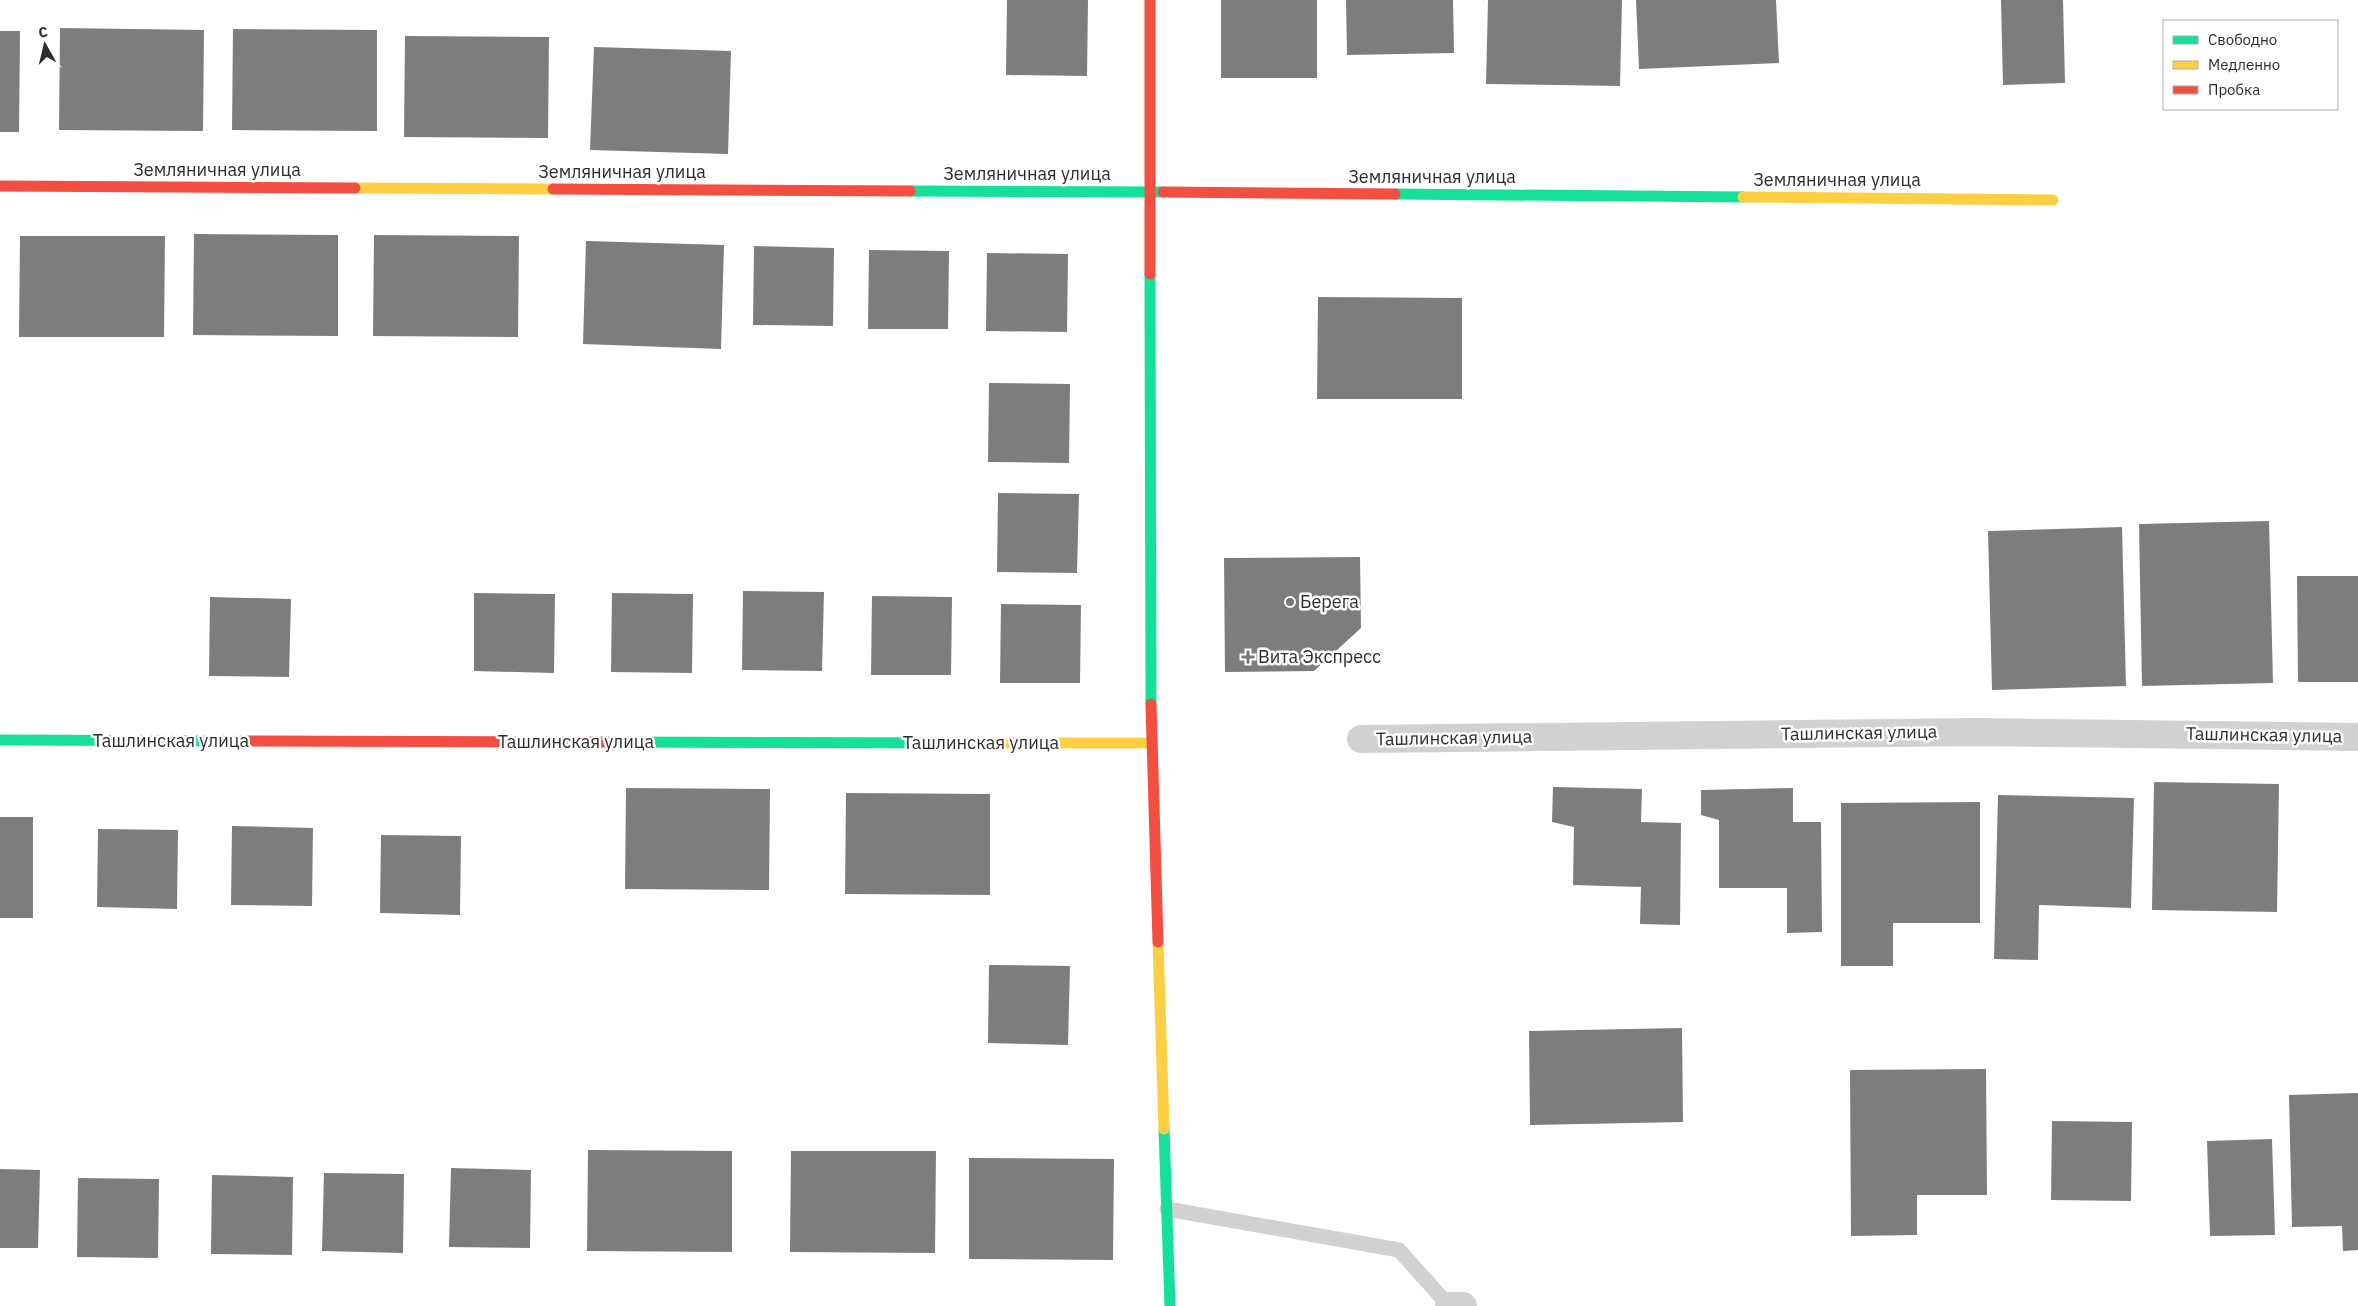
<svg xmlns="http://www.w3.org/2000/svg" width="2358" height="1306" viewBox="0 0 2358 1306" font-family="'IBM Plex Sans',sans-serif">
<style>
.building{fill:#7d7d7d}
.lines{fill:none;stroke-linecap:round;stroke-linejoin:round}
.lane{stroke:#d1d1d1;stroke-width:15}
.street{stroke:#d1d1d1;stroke-width:28}
.fast{stroke:#16e098;stroke-width:11}
.slow{stroke:#ffcf43;stroke-width:11}
.jam{stroke:#f24e42;stroke-width:11}
.poi-dot{fill:#767676;stroke:#fff;stroke-width:2}
.labels{text-anchor:middle;stroke-width:5;stroke-linejoin:round;paint-order:stroke}
.street-label{font-size:18px;fill:#2c2c2c;stroke:#fff}
.poi-label{font-size:18px;fill:#2c2c2c;stroke:#fff;text-anchor:start}
</style>
<rect width="100%" height="100%" fill="#fff"/>
<path class="building" d="M1007 0H1088L1087 76 1006 75Z
M1221 0H1317V78H1221Z
M1346 0H1453L1454 53 1347 55Z
M1488 0H1622L1620 86 1486 84Z
M1636 0H1776L1779 63 1639 69Z
M2001 0H2063L2065 83 2003 85Z
M60 28 204 30 203 131 59 130Z
M233 29 377 30V131L232 130Z
M0 31H20L19 132H0Z
M405 36 549 37 548 138 404 137Z
M594 47 731 51 728 154 590 150Z
M194 234 338 235V336L193 335Z
M374 235 519 236 518 337 373 336Z
M20 236H165L164 337H19Z
M586 241 724 245 721 349 583 344Z
M754 246 834 248 833 326 753 325Z
M869 250 949 251 948 329H868Z
M987 253 1068 254 1067 332 986 331Z
M1318 297 1462 298V399H1317Z
M989 383 1070 384 1069 463 988 462Z
M998 493 1079 494 1077 573 997 572Z
M2269 521 2273 683 2142 686 2139 524Z
M2122 527 2126 686 1992 690 1988 531Z
M1360 557 1361 628 1314 671 1225 672 1224 558Z
M2297 576H2358V682H2298Z
M743 591 824 592 822 671 742 670Z
M474 593 555 594 554 673 474 671Z
M612 593 693 594 692 673 611 672Z
M872 596 952 597 951 675H871Z
M210 597 291 599 289 677 209 676Z
M1001 604 1081 605 1080 683H1000Z
M2154 782 2279 784 2277 912 2152 910Z
M1553 787 1642 789 1641 822 1681 823 1680 925 1640 924 1641 887 1573 885 1574 827 1552 822Z
M626 788 770 789 769 890 625 889Z
M1793 788V822H1821L1822 932 1787 933V888H1719V820L1701 815V790Z
M846 793 990 794V895L845 894Z
M1998 795 2134 798 2131 908 2039 905 2038 960 1994 959Z
M1980 802V923H1893V966H1841V803Z
M0 817H33V918H0Z
M232 826 313 828 312 906 231 905Z
M98 829 178 830 177 909 97 907Z
M381 835 461 836 460 915 380 913Z
M989 965 1070 966 1068 1045 988 1043Z
M1682 1028 1683 1122 1530 1125 1529 1031Z
M1986 1069 1987 1195H1917V1235L1851 1236 1850 1070Z
M2358 1093V1250L2343 1251 2342 1226 2292 1227 2289 1095Z
M2052 1121 2132 1122 2131 1201 2051 1200Z
M2272 1139 2275 1235 2210 1236 2207 1141Z
M588 1150 732 1151V1252L587 1251Z
M791 1151H936L935 1253 790 1252Z
M969 1158 1114 1159 1113 1260 969 1259Z
M451 1168 531 1170 530 1248 449 1247Z
M0 1169 40 1170 38 1248H0Z
M324 1173 404 1174 403 1253 322 1251Z
M212 1175 293 1177 292 1255 211 1254Z
M78 1178 159 1179 158 1258 77 1257Z"/>
<g class="lines">
<path class="lane" d="M1167 1209 1399 1250 1449 1306"/>
<path class="street" d="M1361 739 1977 732 2358 737
M1449 1306H1463"/>
<path class="fast" d="M910 191 1163 192
M1395 194 1743 197
M1150 274 1151 704
M0 740 241 741
M602 742 982 743
M1164 1129 1170 1306"/>
<path class="slow" d="M355 188 553 189
M1743 197 2053 200
M982 743H1151
M1158 942 1164 1129"/>
<path class="jam" d="M1150 0V274
M0 186 355 188
M553 189 910 191
M1163 192 1395 194
M1151 704 1158 942
M241 741 602 742"/>
</g>
<g class="poi-dot">
<circle cx="1290" cy="602" r="5"/>
<path d="M1245.5 649.5h5v5h5v5h-5v5h-5v-5h-5v-5h5z"/>
</g>
<g class="labels">
<g class="street-label">
<text x="217" y="176">Земляничная улица</text>
<text x="622" y="178">Земляничная улица</text>
<text x="1027" y="180">Земляничная улица</text>
<text x="1432" y="183">Земляничная улица</text>
<text x="1837" y="186">Земляничная улица</text>
<text transform="translate(1859 733) rotate(-1)" y="6">Ташлинская улица</text>
<text transform="translate(2264 735) rotate(1)" y="6">Ташлинская улица</text>
<text transform="translate(1454 738) rotate(-1)" y="6">Ташлинская улица</text>
<text x="171" y="747">Ташлинская улица</text>
<text x="576" y="748">Ташлинская улица</text>
<text x="981" y="749">Ташлинская улица</text>
</g>
<g class="poi-label">
<text x="1300" y="608">Берега</text>
<text x="1258" y="663">Вита Экспресс</text>
</g>
</g>
<rect x="2163" y="20" width="175" height="90" fill="#ffffff" stroke="#ababab"/>
<rect x="2173" y="36" width="25" height="8" fill="#16e098" stroke="#ababab"/>
<text x="2208" y="45" font-size="15" fill="#2c2c2c">Свободно</text>
<rect x="2173" y="61" width="25" height="8" fill="#ffcf43" stroke="#ababab"/>
<text x="2208" y="70" font-size="15" fill="#2c2c2c">Медленно</text>
<rect x="2173" y="86" width="25" height="8" fill="#f24e42" stroke="#ababab"/>
<text x="2208" y="95" font-size="15" fill="#2c2c2c">Пробка</text>
<g transform="translate(45 45) rotate(352)" stroke="#ffffff" stroke-width="4" paint-order="stroke">
<path d="M0-4L9 19L0 12L-9 19Z" fill="#2c2c2c"/>
<text y="-8" font-size="14" font-weight="bold" text-anchor="middle" fill="#2c2c2c">С</text>
</g>
</svg>
